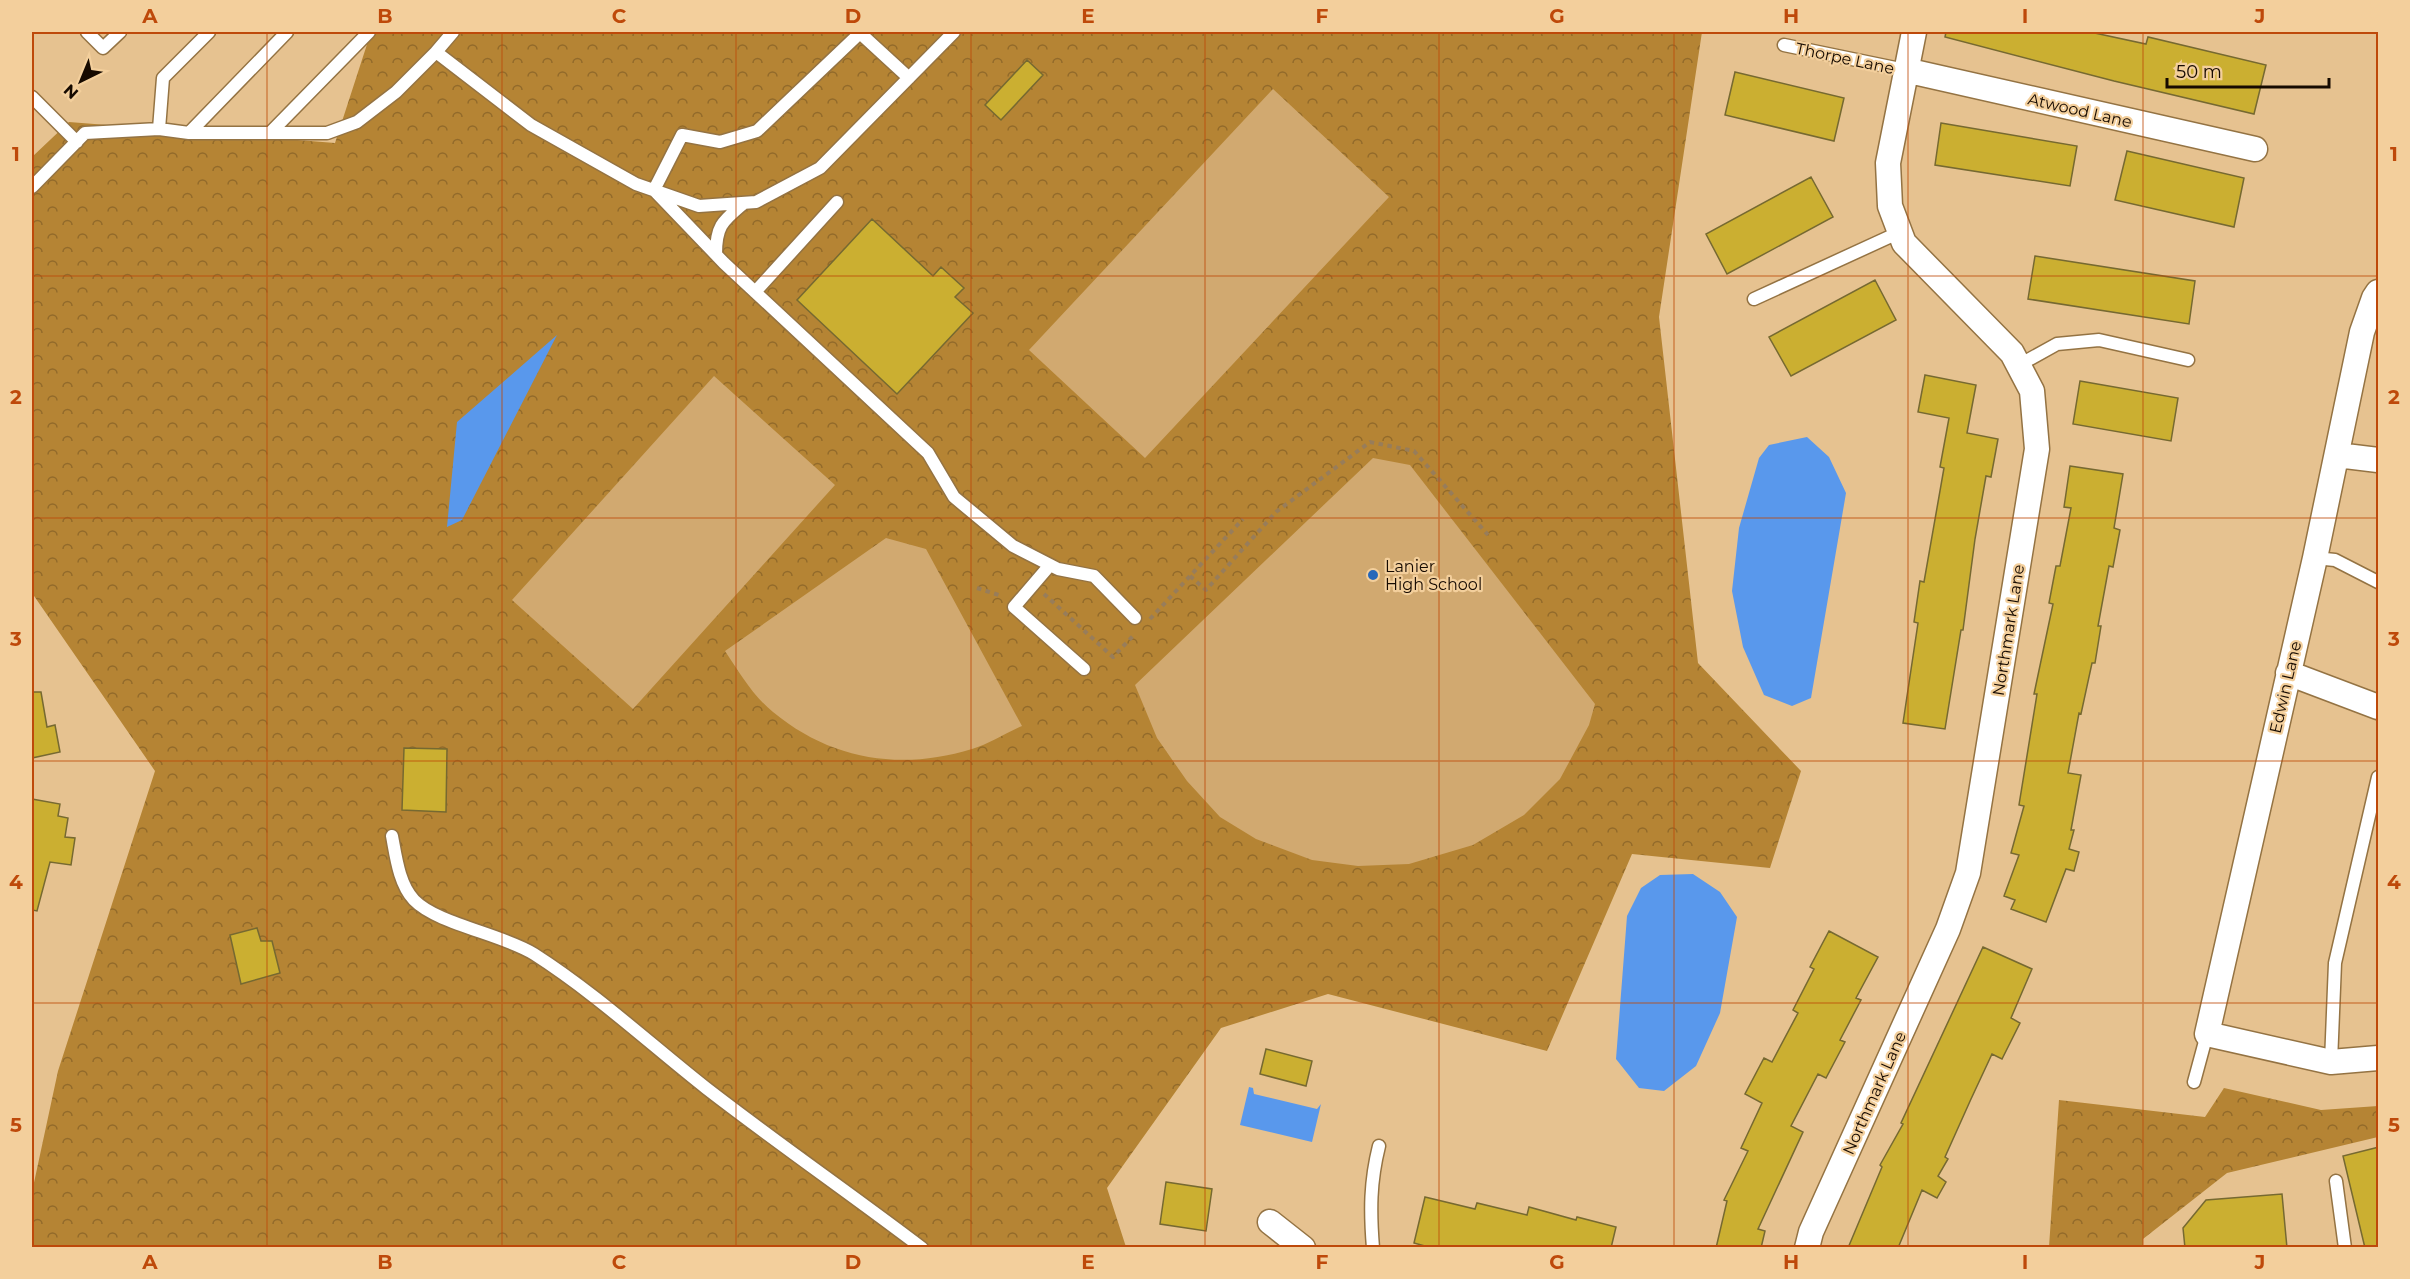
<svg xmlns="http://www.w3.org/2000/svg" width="2410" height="1279" viewBox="0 0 2410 1279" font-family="Montserrat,sans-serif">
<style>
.forest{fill:url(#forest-crowns)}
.pitch{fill:#d1a970}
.water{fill:#5998ec}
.building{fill:#cbaf31;stroke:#766931;stroke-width:1.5}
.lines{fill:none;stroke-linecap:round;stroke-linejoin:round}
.service-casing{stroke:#947343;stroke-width:15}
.minor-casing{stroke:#947343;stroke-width:27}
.path{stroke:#987d5a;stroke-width:4;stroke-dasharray:4.5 4.5;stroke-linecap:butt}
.service{stroke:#fff;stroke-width:12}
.minor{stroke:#fff;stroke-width:24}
.grid{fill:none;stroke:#be490a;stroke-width:1.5;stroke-opacity:0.55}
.poi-dot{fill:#2667b9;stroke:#f3cf9c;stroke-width:2}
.labels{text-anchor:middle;stroke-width:4.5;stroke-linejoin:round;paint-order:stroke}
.street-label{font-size:16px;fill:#160a00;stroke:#f3cf9c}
.poi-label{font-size:16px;fill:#160a00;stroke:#f3cf9c;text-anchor:start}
.neatline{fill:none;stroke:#be490a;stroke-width:2}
.grid-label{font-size:20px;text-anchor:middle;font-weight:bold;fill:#be490a}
</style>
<defs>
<pattern id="forest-crowns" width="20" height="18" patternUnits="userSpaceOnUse" patternTransform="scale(1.5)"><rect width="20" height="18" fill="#b58434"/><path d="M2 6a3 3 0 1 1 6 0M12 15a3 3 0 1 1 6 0" fill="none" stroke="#926a2a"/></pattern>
</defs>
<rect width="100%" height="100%" fill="#e6c290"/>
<path class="forest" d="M371 32H1702L1659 317 1698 663 1801 771 1770 868 1632 854 1547 1051 1328 994 1221 1028 1107 1188 1126 1247 32 1248V1192L58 1071 155 771 32 593V157L69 122 335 143Z
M2224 1088 2321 1110 2378 1106V1137L2227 1173 2143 1239V1247H2049L2059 1100 2205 1117Z"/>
<path class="pitch" d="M1273 89 1389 197 1145 458 1029 350Z
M714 376 835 485 633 709 512 600Z
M1373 458 1410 465 1595 704 1589 725 1560 779 1524 815 1473 845 1409 864 1358 866 1312 860 1256 839 1220 817 1187 781 1157 738 1135 685Z
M886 538 926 549 1022 726C1006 733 989 744 972 749 901 771 831 760 773 712 753 696 739 672 725 651Z"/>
<path class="water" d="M557 335 462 520 447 527 457 422Z
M1807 437 1829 457 1846 493 1811 698 1792 706 1764 695 1743 647 1732 591 1739 528 1759 458 1769 445Z
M1693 874 1720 892 1737 917 1720 1013 1696 1066 1664 1091 1639 1088 1616 1059 1627 916 1641 888 1660 875Z
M1249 1087 1253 1088 1254 1094 1317 1109 1321 1104 1312 1142 1240 1125Z"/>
<path class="building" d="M1946 32H2090L2146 44 2148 37 2266 65 2254 114 2114 81 1945 37Z
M1027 60 1043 75 1001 120 985 105Z
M1735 72 1844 98 1834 141 1725 115Z
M1941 123 2077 146 2070 186 1935 165Z
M2127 151 2244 178 2234 227 2115 200Z
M1811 177 1833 217 1727 274 1706 234Z
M872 219 933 276 941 267 964 288 955 297 973 313 897 394 797 300Z
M2035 256 2195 281 2189 324 2028 299Z
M1875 280 1896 320 1791 376 1769 337Z
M1925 375 1976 385 1967 433 1998 439 1991 477 1986 476 1975 539 1963 630H1961L1945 729 1903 723 1918 623 1914 622 1920 581 1924 582 1944 468 1940 467 1949 418 1918 412Z
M2080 381 2178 398 2171 441 2073 424Z
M2070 466 2123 474 2114 528 2120 530 2113 567 2109 566 2098 626H2101L2095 663H2092L2081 714 2079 713 2068 773 2081 775 2071 830H2074L2069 849 2079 852 2074 871 2066 869 2046 922 2011 909 2015 900 2004 896 2019 855 2011 853 2024 806 2019 805 2037 694H2034L2053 604 2049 603 2056 566H2060L2071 508 2064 507Z
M32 692H41L47 727 55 725 60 752 32 758Z
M404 748 447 749 446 812 402 810Z
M32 799 60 804 58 816 68 818 65 837 75 838 71 865 50 862 37 911 32 910Z
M257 928 261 941H272L280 973 241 984 230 935Z
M1829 931 1878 957 1856 998 1861 1000 1840 1040 1845 1042 1826 1078 1818 1074 1791 1126 1803 1132 1758 1229 1765 1231 1761 1248H1716L1727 1201 1724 1200 1748 1151 1741 1148 1762 1103 1745 1094 1764 1058 1772 1062 1798 1013 1793 1010 1814 969 1810 967Z
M1983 947 2032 969 2011 1018 2020 1023 2002 1059 1992 1054 1971 1099 1945 1157 1948 1159 1938 1176 1946 1182 1937 1198 1922 1190 1898 1248H1848L1882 1167 1880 1165 1903 1124 1901 1123Z
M1266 1049 1312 1061 1306 1086 1260 1074Z
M2379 1147V1248H2365L2343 1156Z
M1166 1182 1212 1189 1206 1231 1160 1224Z
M2282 1194 2287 1248H2185L2183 1228 2206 1200Z
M1425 1197 1475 1209 1477 1203 1527 1215 1529 1207 1576 1220 1577 1217 1616 1227 1611 1248H1432L1414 1243Z"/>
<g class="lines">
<g class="service-casing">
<path id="service" d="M87 32 103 48 120 32
M1784 45 1905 70
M436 52 453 32
M909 78 860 33 757 131 720 142 682 135 654 190 724 263 928 453 954 497 1013 546 1058 569 1094 576 1135 618
M32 97 77 142
M159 129 163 78 209 32
M189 133 287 32
M270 133 369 32
M32 187 85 133 159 129 189 133H327L357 122 396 92 436 52 531 125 636 184 699 206 756 202 820 168 954 32
M716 254C716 225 723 221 744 203
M755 292 837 202
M1754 299 1900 232
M2019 365 2057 344 2099 340 2188 360
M2315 558 2335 560 2378 582
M1050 565 1014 607 1084 669
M392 836C396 857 399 884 414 900 437 924 502 934 534 954 595 993 649 1043 706 1088 777 1143 851 1194 922 1248
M2331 1062 2335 963 2378 777
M2194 1082 2207 1034
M2336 1181 2345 1248
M1373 1248C1370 1211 1370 1182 1379 1146"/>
</g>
<g class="minor-casing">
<path id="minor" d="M1905 70 2255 149
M2378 292 2374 298 2362 332 2315 558 2207 1034 2331 1062 2378 1058
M2337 455 2378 460
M2288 673 2378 707
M1270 1222 1303 1248
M1807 1248 1811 1232 1948 929 1968 873 2037 449 2032 391 2012 353 1904 243 1890 206 1888 163 1914 32"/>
</g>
<path class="path" d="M1190 576 1206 590 1276 512 1370 442 1414 451 1488 535
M977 588 1002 596
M1044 594 1113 657 1134 635
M1150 619 1243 519"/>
<use href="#service" class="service"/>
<use href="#minor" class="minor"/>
</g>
<path class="grid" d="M267 32V1248M502 32V1248M736 32V1248M971 32V1248M1205 32V1248M1439 32V1248M1674 32V1248M1908 32V1248M2143 32V1248M32 276H2378M32 518H2378M32 761H2378M32 1003H2378"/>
<circle class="poi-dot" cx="1373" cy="575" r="6"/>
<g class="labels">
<g class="street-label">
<text transform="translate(1845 58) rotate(12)" y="6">Thorpe Lane</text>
<text transform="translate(2080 110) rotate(13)" y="6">Atwood Lane</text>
<text transform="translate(2008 630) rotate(-81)" y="6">Northmark Lane</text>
<text transform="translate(2285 687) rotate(-77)" y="6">Edwin Lane</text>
<text transform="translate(1874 1093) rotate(-66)" y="6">Northmark Lane</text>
</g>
<g class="poi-label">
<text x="1385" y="572">Lanier<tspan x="1385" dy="18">High School</tspan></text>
</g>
</g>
<rect width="2410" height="1279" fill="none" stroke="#f3cf9c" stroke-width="66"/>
<g transform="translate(81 81) rotate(223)" stroke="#f3cf9c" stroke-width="4.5" paint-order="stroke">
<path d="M0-4.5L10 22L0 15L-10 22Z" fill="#160a00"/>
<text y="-9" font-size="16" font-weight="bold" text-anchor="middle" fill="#160a00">N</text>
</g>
<path d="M2167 78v9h162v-9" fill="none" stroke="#160a00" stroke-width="3"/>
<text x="2176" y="78" font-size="18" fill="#160a00" stroke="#f3cf9c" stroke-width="4.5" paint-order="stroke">50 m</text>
<rect x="33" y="33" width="2344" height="1213" class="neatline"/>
<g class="grid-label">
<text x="150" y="23">A</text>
<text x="385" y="23">B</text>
<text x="619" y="23">C</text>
<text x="853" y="23">D</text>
<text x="1088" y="23">E</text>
<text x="1322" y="23">F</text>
<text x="1557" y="23">G</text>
<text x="1791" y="23">H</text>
<text x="2025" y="23">I</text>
<text x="2260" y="23">J</text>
<text x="16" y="161">1</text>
<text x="2394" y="161">1</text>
<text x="16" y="404">2</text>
<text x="2394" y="404">2</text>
<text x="16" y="646">3</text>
<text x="2394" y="646">3</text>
<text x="16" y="889">4</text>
<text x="2394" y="889">4</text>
<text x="16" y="1132">5</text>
<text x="2394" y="1132">5</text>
<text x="150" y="1269">A</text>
<text x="385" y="1269">B</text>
<text x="619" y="1269">C</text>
<text x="853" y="1269">D</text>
<text x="1088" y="1269">E</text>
<text x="1322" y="1269">F</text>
<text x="1557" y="1269">G</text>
<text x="1791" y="1269">H</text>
<text x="2025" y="1269">I</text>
<text x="2260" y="1269">J</text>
</g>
</svg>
